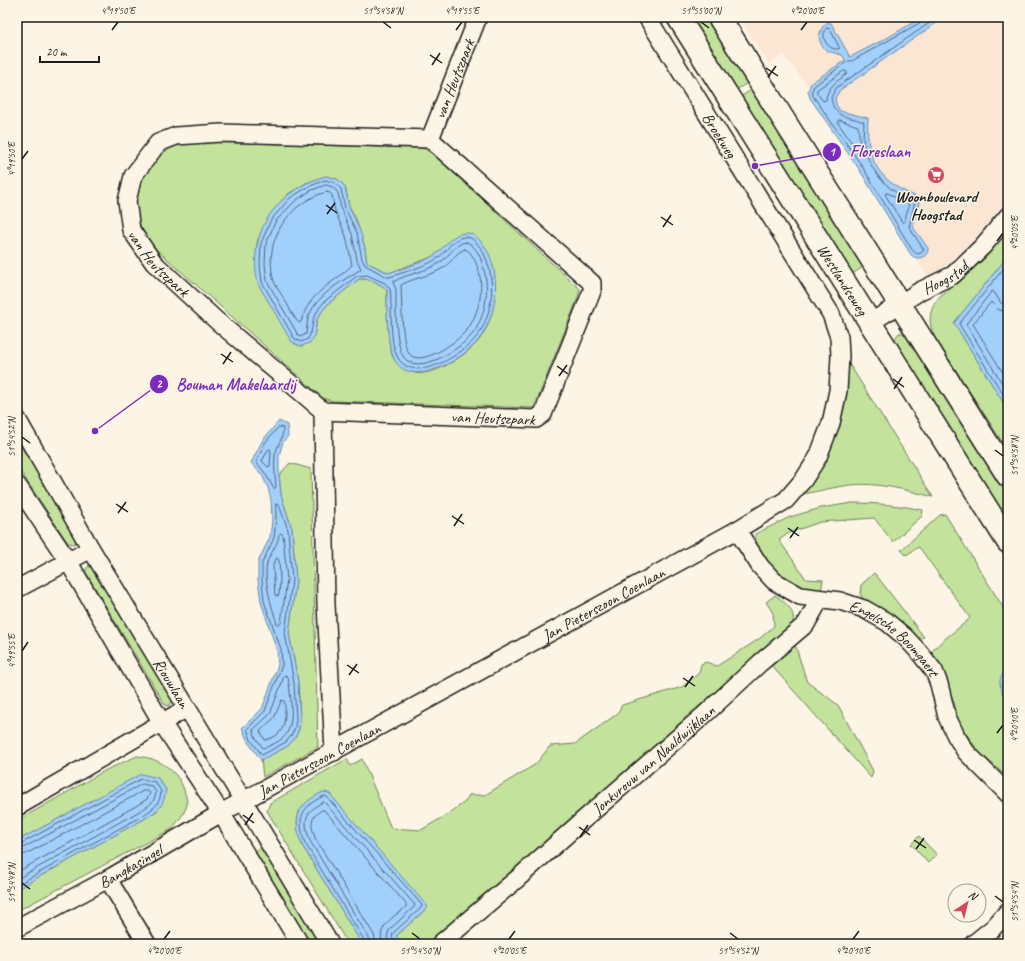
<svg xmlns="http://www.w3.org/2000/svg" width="1025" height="961" viewBox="0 0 1025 961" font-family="Caveat,sans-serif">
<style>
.built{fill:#fbe6d4}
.green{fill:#c3e29b;stroke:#707f5c;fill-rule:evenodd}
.water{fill:#a2d0fd;stroke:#6c88a3}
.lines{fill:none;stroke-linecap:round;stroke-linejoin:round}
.shore{stroke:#526476;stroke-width:1}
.minor-casing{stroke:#1c1c1c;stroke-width:20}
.secondary-casing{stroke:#1c1c1c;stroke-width:25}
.minor{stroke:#fcf5e5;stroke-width:17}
.secondary{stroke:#fcf5e5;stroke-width:22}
.ticks{fill:none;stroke:#1c1c1c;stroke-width:1.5}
.labels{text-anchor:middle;stroke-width:3;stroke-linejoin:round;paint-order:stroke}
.street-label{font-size:16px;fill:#1c1c1c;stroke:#fcf5e5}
.poi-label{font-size:16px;font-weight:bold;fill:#1c1c1c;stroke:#fcf5e5}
.leader{fill:none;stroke:#7b2cbf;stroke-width:1.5}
.callout-dot{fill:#7b2cbf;stroke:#fcf5e5;stroke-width:1.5}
.mark-label{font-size:12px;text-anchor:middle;font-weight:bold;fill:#fff}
.callout-label{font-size:17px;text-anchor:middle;font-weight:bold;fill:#7b2cbf;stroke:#fcf5e5;stroke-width:3;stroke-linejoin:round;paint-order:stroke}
.neatline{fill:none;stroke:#1c1c1c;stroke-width:1.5}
.ticks-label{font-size:10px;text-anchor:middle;fill:#1c1c1c}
</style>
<rect width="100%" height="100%" fill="#fcf5e5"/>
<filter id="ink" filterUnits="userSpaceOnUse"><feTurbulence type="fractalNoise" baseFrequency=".025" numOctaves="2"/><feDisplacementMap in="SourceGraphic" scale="8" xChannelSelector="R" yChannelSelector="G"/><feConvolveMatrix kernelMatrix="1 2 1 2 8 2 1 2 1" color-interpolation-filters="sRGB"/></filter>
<g filter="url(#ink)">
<path class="built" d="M738 17H1008V403L913 254 816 96 783 55 769 64Z"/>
<path class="green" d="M691 17H708L749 82 736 90Z
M753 89 865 266 852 274 740 97Z
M208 142 423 148 432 153 580 289 577 300 534 408 332 401 323 398 157 250C149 241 141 231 138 219 130 191 148 158 174 147 185 143 196 142 208 142ZM326 176 337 179 342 183 346 191 349 206 356 219 365 248 366 258 368 263 389 273 429 258 437 254 482 243C500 270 499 308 482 336 472 352 435 377 415 373 411 372 397 362 394 359 387 351 387 303 387 290 381 283 368 278 359 279L328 304 323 310 317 319 315 332 306 344 302 346 295 344 256 265 257 242 268 218 288 194 306 183Z
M1008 231V256L954 323 1008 410V451L935 338C928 323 928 311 939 297L983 260Z
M899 333H904L909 336 1008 493V520L896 344 895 338Z
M848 362 933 497C906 490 877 482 850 485 834 487 819 491 804 494 834 451 846 415 848 362Z
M17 440 77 537 75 544 68 543 17 466Z
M290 463 311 469 318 747 263 777 261 760 288 746 295 738 299 729 300 719 298 682 289 633 296 580 294 555 292 529 281 495 279 475Z
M852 503C876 503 899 505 923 510L922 516 893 542 874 518 820 522 789 533 779 540 806 579 823 580 821 592C811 590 802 589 793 584 777 575 756 553 755 534L790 517 821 508Z
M945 514 1008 615V670L1005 671 1002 693 1008 699V778L979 752 957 721 955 706 948 685 930 654C939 641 958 630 970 618L919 547 906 555 901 550 940 515Z
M89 565 95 566 175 700 168 706 165 705 85 571Z
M874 573 876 575 924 637 918 639 905 625 884 610 864 601 860 594 861 585Z
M775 595C785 602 799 613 791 627L692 712 429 944H403L396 936 428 907 299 811 297 823 302 845 362 944H348L267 811 270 803 347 759 350 766 362 759 391 828 421 830 445 816 465 802 469 795H485L536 764 550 746 575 744 617 714 622 705 682 687 699 673 701 664 706 662 717 666 759 639 774 626 773 613 766 602Z
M795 644 807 682 838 705 873 771 871 778 770 664Z
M137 756C158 758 177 769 184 790 186 796 188 802 186 808 183 816 177 822 172 829L17 911V889L144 819 157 811 166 790 158 778 141 775 17 841V821L106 770Z
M919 836 937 855 928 863 911 844Z
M261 847 317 937 309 942 254 852Z"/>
<path class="water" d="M922 17H945L840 90 835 98 836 104 840 111 868 118C865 161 880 183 920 198L913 227 928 248C929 255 921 260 914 257 911 256 910 253 908 250L859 169 810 98 808 91 811 83 844 61 845 59 842 55C837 53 831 53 826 50 816 42 818 29 828 22L831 23 850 57 887 38Z
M326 176 337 179 342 183 345 187 349 206 360 231 365 248 366 258 368 263 389 273C400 269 428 261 436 254 446 246 452 232 468 233 477 234 485 246 489 254 500 280 497 311 482 335 469 357 411 392 394 359 386 343 387 308 387 290 381 283 368 278 359 279L328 304 323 310 317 319 314 337 311 342 302 346 298 345 291 341C283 327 275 313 267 299 264 294 260 288 258 283 246 232 278 189 326 176Z
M1008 256V286L1003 291 1008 299V410L954 323Z
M279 421 287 425 288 436 283 442 279 456V475L281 495 292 529 294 555 296 580 289 633 298 682 300 719 299 729 295 738 288 746 261 760 248 742 242 728 262 709 278 665 277 651 261 602 258 580V562L270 537 272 520 271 500 268 488 262 475 251 463 262 441Z
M1008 670V699C1000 690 995 677 1008 670Z
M141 774 158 778 166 790C163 808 159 809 144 819L17 889V841Z
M323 792 329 793 428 907 396 936 403 944H362L302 845C292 818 297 804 323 792Z"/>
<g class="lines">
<path class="shore" d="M923 17 921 22 852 61H848L814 86 812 91 813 96 862 166 911 248C914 252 916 255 921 253L924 250 909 227 915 201C910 198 905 197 900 195 879 182 866 163 863 138 863 133 864 127 864 122 847 115 834 120 831 97L837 87 938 17
M827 28 830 29 839 47V49C829 50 823 42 824 33Z
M844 71 847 72V74C837 81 827 87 826 100L823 101 817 93V90Z
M840 120 858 126C859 132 860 145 859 149H856L838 123V121Z
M326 180 335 183 341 189 345 208 357 233 362 259 365 265 387 277H390C404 272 427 266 438 258 448 251 453 236 467 237 475 238 482 249 485 256 496 281 493 313 478 335 465 353 415 386 398 358 388 342 393 308 390 289L385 283 367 275 357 276 325 301 320 307 314 317 311 332 308 339 301 342 294 338 262 282 260 265 261 243 271 220 290 198 308 187Z
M326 185 333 187 338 193 341 209 352 234 357 260 361 269C343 281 319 293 309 315 307 321 307 327 306 334L300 337 298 335 267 281 265 264 266 244 275 222 294 202 310 191Z
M326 192 330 193 332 195 335 211 346 236 352 265C332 285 309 292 301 322L299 323C294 318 290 309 286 302 282 295 275 286 273 278 264 238 289 203 326 192Z
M886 193H888L900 200 909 204 904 223 902 222 886 196Z
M466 242C475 245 480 255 482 263 490 286 487 310 475 331 465 346 417 379 403 356 395 343 396 306 396 290L393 282C408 273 428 272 442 261 451 254 454 244 466 242Z
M465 249C472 252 475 261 478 268 484 287 480 310 469 327 462 339 418 371 408 352 401 340 402 300 401 285 415 277 433 276 446 266 453 260 456 252 465 249Z
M1008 263 959 324 1008 402
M1008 305 1001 303 994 292 992 291 966 324 1008 393
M1008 311 999 310 991 302 973 324 1008 381
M279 427 283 428C284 437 277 446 275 455 274 465 275 477 276 487L274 489 265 473 256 462 265 443Z
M270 449 271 451 270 466 268 467 262 461 268 450Z
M276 504 279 505 288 530 292 580 285 633 294 683 296 719 295 728 291 736 286 742 262 755 251 740 247 729 265 711 282 665 281 649 264 601 262 580V563L274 538 276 520Z
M281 533 283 535 287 580 281 623 279 625 277 624C272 607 263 580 267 563 270 553 278 545 279 535Z
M277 558 279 560 280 580 279 595 277 596 275 595 273 565Z
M285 675 288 677C290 691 295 720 287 733 283 740 271 746 263 748L256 738 253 730 270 714Z
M282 700 284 701 285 704C285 722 286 735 265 740L260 731 274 718Z
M17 844H20L141 779 155 782 161 791C160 805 154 808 142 816L17 885
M17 850 23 848 142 784 152 786 156 792C155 803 148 806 140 811L17 879
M17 856 26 854 143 791H148L150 793 147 799 136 806 17 872
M365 944 364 940 305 843C297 819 300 807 324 796L327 797 422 905 421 908 393 933 392 938 398 944
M370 944 369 938 310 841C303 821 304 812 323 802L325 803 415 905 414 907 389 930 387 938 391 944
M376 944 374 935 315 838C311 825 309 818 322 810H324L406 904V907C395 916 375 927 383 944"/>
<g class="minor-casing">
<g id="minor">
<path id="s1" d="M430 139 478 17"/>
<path id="s2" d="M870 323 920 291 953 275 983 246 1008 216"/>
<path id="s3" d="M323 411 536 419 543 414 592 291V283L430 139 221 133 176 136 158 143 133 176 127 201 131 230 154 263 217 321 323 411 326 605 334 752"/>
<path id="s4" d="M17 419 91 549 330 944"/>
<path d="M17 485 68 561 162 723 221 813 300 944"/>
<path id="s5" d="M737 530 760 566 774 581 800 596 840 601 864 609 887 622 905 637 919 652 934 671 939 684 947 717 956 736 966 752 1008 794"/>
<path d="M17 589 91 549"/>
<path d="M17 807 187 708"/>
<path d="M108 879 147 944"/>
<path id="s6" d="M17 928 108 879 221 813 737 530 786 500 804 479 818 457 831 423 838 391 840 356 839 337 831 314 647 17"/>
<path id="s7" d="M440 944 517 879 582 821 703 716 760 663 806 624 820 599"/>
<path d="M973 944 993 928 1008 911"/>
</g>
</g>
<g class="secondary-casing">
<g id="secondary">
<path id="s8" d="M678 17 1008 542"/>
<path d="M719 17 1008 476"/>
</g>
</g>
<use href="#minor" class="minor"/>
<use href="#secondary" class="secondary"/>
</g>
</g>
<path class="ticks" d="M383 22 391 28M701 22 709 28M112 30 118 22M456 30 462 22M801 30 807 22M430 55 442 63M432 65 440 53M766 68 778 76M768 77 776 66M22 159 28 151M326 205 337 213M327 214 335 203M661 217 673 225M663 227 671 215M997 241 1003 233M221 354 233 362M223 364 231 352M557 366 568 374M559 376 567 365M893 379 904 387M894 389 902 377M22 437 30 443M995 450 1003 456M116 504 128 512M118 513 126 502M452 516 464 524M454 526 462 514M788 528 799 536M790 538 798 527M22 651 28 642M347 665 359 673M349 675 357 664M683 678 695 686M685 687 693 676M997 733 1003 725M243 815 254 823M245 825 253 813M579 827 590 835M580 837 588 825M914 840 926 848M916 849 924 838M22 883 30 889M995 896 1003 902M412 933 420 939M730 933 738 939M164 939 170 931M509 939 515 931M853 939 859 931"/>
<defs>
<g id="supermarket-disc" transform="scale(0.9)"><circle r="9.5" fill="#d1495b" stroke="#fcf5e5"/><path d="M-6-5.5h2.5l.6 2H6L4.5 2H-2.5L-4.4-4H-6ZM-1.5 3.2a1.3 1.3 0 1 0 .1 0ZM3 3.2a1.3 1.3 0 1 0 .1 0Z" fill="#fff"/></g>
</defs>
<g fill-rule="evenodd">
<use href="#supermarket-disc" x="936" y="175"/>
</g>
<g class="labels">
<g class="street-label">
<text dy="6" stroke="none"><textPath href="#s1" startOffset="65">van Heutszpark</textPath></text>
<text transform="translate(720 135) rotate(58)" y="6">Broekweg</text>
<text dy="6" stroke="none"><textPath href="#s3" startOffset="992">van Heutszpark</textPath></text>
<text dy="6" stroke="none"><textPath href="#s2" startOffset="88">Hoogstad</textPath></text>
<text dy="6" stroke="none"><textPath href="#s8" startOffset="310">Westlandseweg</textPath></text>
<text dy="6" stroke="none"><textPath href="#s3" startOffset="170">van Heutszpark</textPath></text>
<text dy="6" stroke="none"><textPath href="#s6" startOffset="670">Jan Pieterszoon Coenlaan</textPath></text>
<text dy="6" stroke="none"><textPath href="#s5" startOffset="201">Engelsche Boomgaert</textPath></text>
<text dy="6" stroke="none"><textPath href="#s4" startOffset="306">Riouwlaan</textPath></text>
<text dy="6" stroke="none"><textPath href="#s6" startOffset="346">Jan Pieterszoon Coenlaan</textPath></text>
<text dy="6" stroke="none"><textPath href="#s7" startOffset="282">Jonkvrouw van Naaldwijklaan</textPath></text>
<text dy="6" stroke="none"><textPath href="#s6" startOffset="129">Bangkasingel</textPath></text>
</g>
<g class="poi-label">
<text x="936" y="202">Woonboulevard<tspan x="936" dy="18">Hoogstad</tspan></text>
</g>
</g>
<path class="leader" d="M755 166L832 152M95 431L159 384"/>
<g class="callout-dot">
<circle cx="755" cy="166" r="4"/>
<circle cx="95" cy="431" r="4"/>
<circle cx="832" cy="152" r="10"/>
<circle cx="159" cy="384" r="10"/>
</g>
<g class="mark-label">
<text x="832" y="156">1</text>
<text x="159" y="388">2</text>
</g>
<g class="callout-label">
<text x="880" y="157">Floreslaan</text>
<text x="236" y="390">Bouman Makelaardij</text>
</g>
<rect width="1025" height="961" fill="none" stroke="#fcf5e5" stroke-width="44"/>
<g transform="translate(967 903) rotate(35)"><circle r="19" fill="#fcf5e5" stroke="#a29e95"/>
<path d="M0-3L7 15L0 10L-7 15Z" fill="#d1495b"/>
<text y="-6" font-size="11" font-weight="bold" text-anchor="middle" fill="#1c1c1c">N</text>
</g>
<path d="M40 56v6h59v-6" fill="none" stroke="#1c1c1c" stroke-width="2"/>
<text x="46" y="56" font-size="12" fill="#1c1c1c" stroke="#fcf5e5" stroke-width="3" paint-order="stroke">20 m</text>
<rect x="22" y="22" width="981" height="917" class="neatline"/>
<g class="ticks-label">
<text x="118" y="14">4°19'50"E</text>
<text x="383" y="14">51°54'58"N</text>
<text x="462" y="14">4°19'55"E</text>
<text x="701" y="14">51°55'00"N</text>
<text x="807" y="14">4°20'00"E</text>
<text transform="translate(11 159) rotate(-90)" y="4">4°19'50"E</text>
<text transform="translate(1014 233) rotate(-90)" y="4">4°20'05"E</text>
<text transform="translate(11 437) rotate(-90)" y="4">51°54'52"N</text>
<text transform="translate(1014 456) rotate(-90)" y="4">51°54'58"N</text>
<text transform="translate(11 651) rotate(-90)" y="4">4°19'55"E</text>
<text transform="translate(1014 725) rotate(-90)" y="4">4°20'10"E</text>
<text transform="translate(11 883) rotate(-90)" y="4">51°54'48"N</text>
<text transform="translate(1014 902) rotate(-90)" y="4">51°54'54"N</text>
<text x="164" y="954">4°20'00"E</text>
<text x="420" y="954">51°54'50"N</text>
<text x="509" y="954">4°20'05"E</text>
<text x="738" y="954">51°54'52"N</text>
<text x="853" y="954">4°20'10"E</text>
</g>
</svg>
